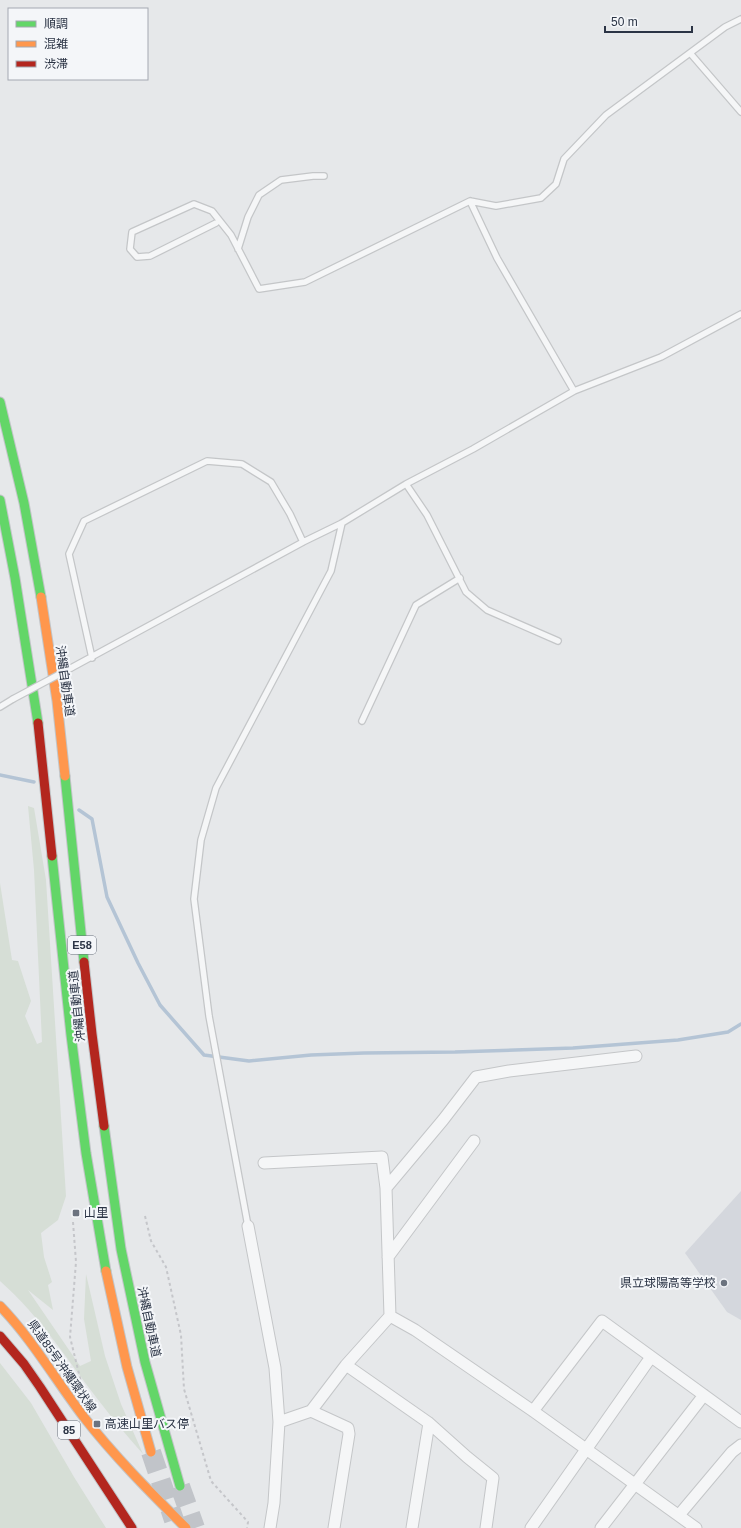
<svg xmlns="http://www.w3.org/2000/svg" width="741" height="1528" viewBox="0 0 741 1528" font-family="Arial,'Noto Sans JP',sans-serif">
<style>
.built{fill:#d4d7dd}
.green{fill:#d6ded6}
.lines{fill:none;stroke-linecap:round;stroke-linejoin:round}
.stream{stroke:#b4c4d5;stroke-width:3.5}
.highway-tunnel{stroke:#c1c4c9;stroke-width:20;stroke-dasharray:20 10;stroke-linecap:butt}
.lane-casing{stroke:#c4c6c8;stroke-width:8}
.street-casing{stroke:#c4c6c8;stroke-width:13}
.fast-casing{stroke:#c2c5c8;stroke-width:11}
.slow-casing{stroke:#c2c5c8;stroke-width:11}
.jam-casing{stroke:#c2c5c8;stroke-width:11}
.path{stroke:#c5c6ca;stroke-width:2;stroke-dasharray:3 3;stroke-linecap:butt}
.lane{stroke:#f5f6f7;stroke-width:5.5}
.street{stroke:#f5f6f7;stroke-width:11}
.fast{stroke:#63d668;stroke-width:9}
.slow{stroke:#ff974d;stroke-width:9}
.jam{stroke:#b3261e;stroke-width:9}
.lane-bridge-casing{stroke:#c4c6c8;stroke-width:8;stroke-linecap:butt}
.lane-bridge{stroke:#f5f6f7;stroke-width:5.5}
.poi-dot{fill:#6c737f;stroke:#f4f6f9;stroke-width:1.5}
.labels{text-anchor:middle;stroke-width:4;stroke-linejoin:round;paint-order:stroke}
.shield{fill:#f4f6f9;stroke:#676e7b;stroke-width:1}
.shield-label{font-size:11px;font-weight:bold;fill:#2b3445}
.street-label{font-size:12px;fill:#2b3445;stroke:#f4f6f9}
.poi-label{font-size:12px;fill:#2b3445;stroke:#f4f6f9;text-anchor:start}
</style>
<rect width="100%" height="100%" fill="#e6e8ea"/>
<path class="built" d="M741 1191V1320L727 1312 685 1253Z"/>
<path class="green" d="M28 806 34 808 46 880 66 1196 58 1220 41 1233 44 1257 52 1282 48 1285 53 1310 28 1290 80 1366 91 1361 84 1319 86 1274 105 1356 121 1404 143 1454C129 1438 116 1423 103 1406 70 1364 41 1317 0 1281V883L12 960 18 961 31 1001 25 1016 37 1044 42 1042 34 870Z
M0 1363 31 1403 74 1477 106 1528H0Z"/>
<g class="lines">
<path class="stream" d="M0 775 34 782
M79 810 92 819 107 897 138 963 160 1005 204 1055 249 1061 311 1055 364 1053 455 1052 573 1048 678 1040 728 1032 741 1024"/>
<path class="highway-tunnel" d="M151 1452 174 1520
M180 1486 195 1528"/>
<g class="lane-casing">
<path id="lane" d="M690 53 741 112
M470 201 497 258 574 391
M216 223 150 256 137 257 130 249 132 232 194 204 212 211 231 235 259 289 305 282 470 201 496 206 541 198 556 184 564 159 606 115 725 27 741 19
M238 249 248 217 259 195 281 180 313 176H324
M406 484 427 515 466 592 487 610 558 641
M92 658 69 554 84 521 207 461 242 464 271 482 290 514 303 542
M71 668 303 542 342 523 406 484 473 449 574 391 661 357 741 314
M0 707 13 699
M362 721 416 605 460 578
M248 1226 209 1016 194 899 201 840 216 788 331 571 342 523"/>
</g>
<g class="street-casing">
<path id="street" d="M264 1163 382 1157 386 1188 390 1316 346 1365 311 1411 348 1428 349 1434 334 1528
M386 1188 443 1120 476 1077 509 1071 636 1056
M248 1226 275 1368 279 1422 274 1503 270 1528
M388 1257 474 1141
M390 1316 415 1330 533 1411 696 1528
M346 1365 429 1423 467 1457 493 1478 486 1528
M533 1411 602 1321 741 1422
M279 1422 311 1411
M679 1515 732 1452 741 1445
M412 1528 429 1423
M531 1528 651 1357
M601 1528 704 1395"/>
</g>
<g class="fast-casing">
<path id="fast" d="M0 402 24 503 41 597
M0 500 15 578 38 723
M65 776 84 962
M52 856 71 1035 86 1153 106 1271
M104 1126 121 1249 145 1362 180 1486"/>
</g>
<g class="slow-casing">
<path id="slow" d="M41 597 57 701 65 776
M106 1271 127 1367 151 1452
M0 1306C32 1339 55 1379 83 1416 114 1456 150 1492 186 1528"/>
</g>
<g class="jam-casing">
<path id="jam" d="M38 723 52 856
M84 962 92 1034 104 1126
M0 1336 24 1364 40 1387 132 1528"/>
</g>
<path class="path" d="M145 1216 151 1241 166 1267 181 1335 184 1389 211 1481 248 1522 247 1528
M73 1222 76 1262 70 1337 83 1390"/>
<use href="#lane" class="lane"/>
<use href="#street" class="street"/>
<use href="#fast" class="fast"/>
<use href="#slow" class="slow"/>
<use href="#jam" class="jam"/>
<g class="lane-bridge-casing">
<path id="lane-bridge" d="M13 699 71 668"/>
</g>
<use href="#lane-bridge" class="lane-bridge"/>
</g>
<g class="poi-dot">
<rect x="72" y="1209" width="8" height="8" rx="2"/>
<circle cx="724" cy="1283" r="4"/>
<rect x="93" y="1420" width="8" height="8" rx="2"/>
</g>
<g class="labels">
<g class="shield">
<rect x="68" y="936" width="28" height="18" rx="3"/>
<rect x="58" y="1421" width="22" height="18" rx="3"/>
</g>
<g class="shield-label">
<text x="82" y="949">E58</text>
<text x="69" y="1434">85</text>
</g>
<g class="street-label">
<text transform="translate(65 681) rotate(82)" y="4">沖縄自動車道</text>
<text transform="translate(77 1006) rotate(-96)" y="4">沖縄自動車道</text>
<text transform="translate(149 1322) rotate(78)" y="4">沖縄自動車道</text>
<text transform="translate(62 1366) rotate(55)" y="4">県道85号沖縄環状線</text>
</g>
<g class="poi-label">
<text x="84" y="1217">山里</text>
<text x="716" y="1287" text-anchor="end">県立球陽高等学校</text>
<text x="105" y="1428">高速山里バス停</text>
</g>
</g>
<rect x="8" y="8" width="140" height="72" fill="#f4f6f9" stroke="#a4a8b1"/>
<rect x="16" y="21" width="20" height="6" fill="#63d668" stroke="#a4a8b1"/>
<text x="44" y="28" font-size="12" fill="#2b3445">順調</text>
<rect x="16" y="41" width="20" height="6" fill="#ff974d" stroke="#a4a8b1"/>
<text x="44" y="48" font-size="12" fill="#2b3445">混雑</text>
<rect x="16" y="61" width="20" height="6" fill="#b3261e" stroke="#a4a8b1"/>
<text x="44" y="68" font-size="12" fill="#2b3445">渋滞</text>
<path d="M605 26v6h87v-6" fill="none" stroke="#2b3445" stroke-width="2"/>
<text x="611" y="26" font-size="12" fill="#2b3445" stroke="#f4f6f9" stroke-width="3" paint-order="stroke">50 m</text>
</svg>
